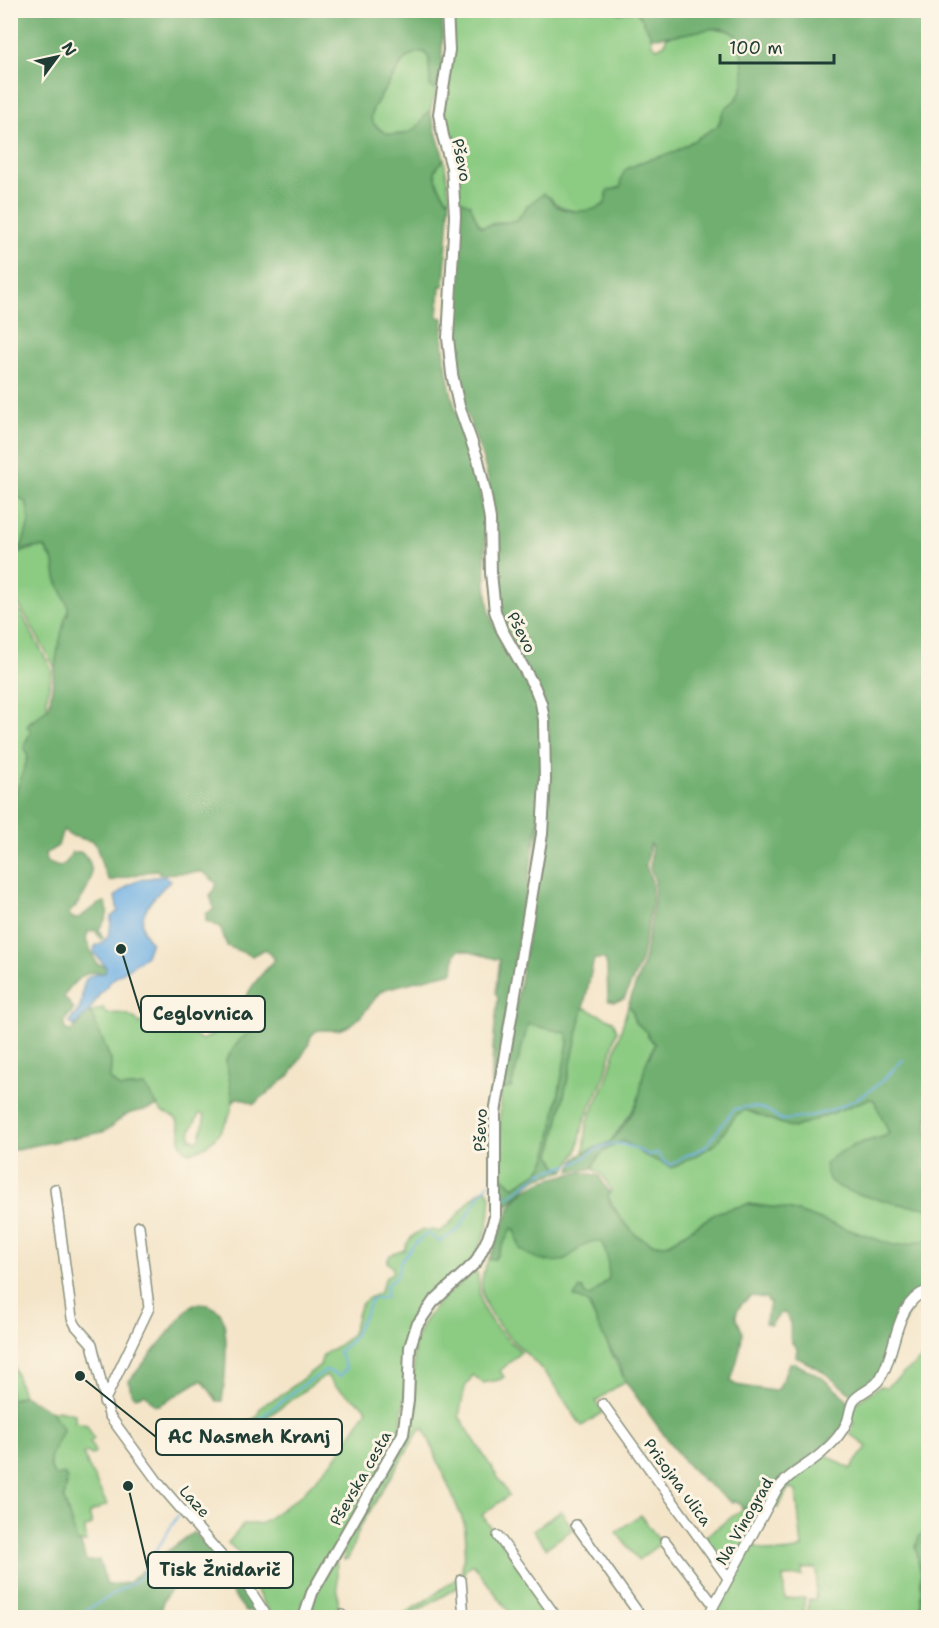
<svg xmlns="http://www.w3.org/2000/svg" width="939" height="1628" viewBox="0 0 939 1628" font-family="'Shantell Sans',sans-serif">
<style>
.green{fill:#8bcb82;stroke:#55845b;stroke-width:1.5;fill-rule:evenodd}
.forest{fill:#70af70;stroke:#487652;stroke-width:1.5}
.water{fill:#70b0e4;stroke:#48768c;stroke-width:1.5}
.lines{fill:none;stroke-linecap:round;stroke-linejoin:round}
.stream{stroke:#70b0e4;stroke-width:2}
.minor-casing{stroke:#8a917e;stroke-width:12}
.tertiary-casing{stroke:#8a917e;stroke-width:14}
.minor{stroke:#fff;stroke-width:9}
.tertiary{stroke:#fff;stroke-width:10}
.labels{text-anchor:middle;stroke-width:6;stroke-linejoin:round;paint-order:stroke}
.street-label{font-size:16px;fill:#1f3d34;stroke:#fcf5e5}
.leader{fill:none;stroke:#1f3d34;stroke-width:2}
.callout-dot{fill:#1f3d34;stroke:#fcf5e5;stroke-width:2}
.callout{fill:#fcf5e5;stroke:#1f3d34;stroke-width:2}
.callout-label{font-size:18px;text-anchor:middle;font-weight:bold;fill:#1f3d34}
</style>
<rect width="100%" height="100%" fill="#fcf5e5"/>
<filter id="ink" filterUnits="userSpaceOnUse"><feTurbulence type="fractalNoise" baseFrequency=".0167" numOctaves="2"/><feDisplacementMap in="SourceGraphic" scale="12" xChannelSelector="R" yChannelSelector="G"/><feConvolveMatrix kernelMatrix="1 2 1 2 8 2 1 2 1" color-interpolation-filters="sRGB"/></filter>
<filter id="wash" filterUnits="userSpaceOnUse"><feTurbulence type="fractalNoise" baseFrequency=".008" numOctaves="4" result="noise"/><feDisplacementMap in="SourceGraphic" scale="24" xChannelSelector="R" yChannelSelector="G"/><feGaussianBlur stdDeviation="1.35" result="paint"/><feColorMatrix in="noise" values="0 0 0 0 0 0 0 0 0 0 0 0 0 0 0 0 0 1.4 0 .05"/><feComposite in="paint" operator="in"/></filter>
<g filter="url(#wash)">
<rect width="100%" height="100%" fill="#f4e5c9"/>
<path class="green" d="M615 10 619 13 635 11C643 18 652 34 652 44L657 48 665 44 666 37C687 34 723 20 738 38 742 55 749 84 737 99 733 104 726 105 723 112 720 118 720 123 715 129L673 153 644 161 621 187 612 190 607 194V200C597 218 559 213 550 197L528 205 517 220 511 222H498L482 227C472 217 475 205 459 200 456 169 444 139 444 108 445 74 456 45 452 11Z
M416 52H424L429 58 430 86 436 91 430 111 426 114 420 125 410 133 388 135 373 123 371 118 373 108 405 59Z
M444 159 450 199H448C440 189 435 182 435 170Z
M10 488 14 494 27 503 29 523 22 546 12 549H10Z
M38 547H44L54 562 56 578 68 606V614L65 619 55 668 11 590 10 556Z
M11 595 52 670 47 697V708L37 718 29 722 31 731 25 750 28 757 11 809Z
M245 1000 246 1007 255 1021C252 1036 236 1049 226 1060 228 1069 234 1094 233 1102 230 1123 212 1148 190 1153 172 1143 185 1133 177 1120 173 1114 165 1115 161 1111 154 1104 150 1093 145 1086L119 1088 110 1079 111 1061 91 1012 103 1008 107 1014C120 1012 130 1013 140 1023L167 1017 188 1024V1030L202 1040 221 1030 241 1001ZM199 1114 205 1115 200 1138 197 1141 190 1138 191 1130Z
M628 1006 632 1009 635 1022 648 1032V1037L655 1044 647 1061 639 1098 631 1113 610 1142 584 1152 587 1122 607 1079Z
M583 1007 613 1021 617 1030 605 1076 584 1121 577 1152 564 1171 556 1165 551 1155Z
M528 1024 567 1033 568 1042 548 1154C540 1175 532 1177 513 1187L504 1178 498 1176 501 1089 511 1088Z
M869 1098 874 1100 889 1132 886 1136 863 1142 838 1186 900 1204 928 1208V1240L903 1245H893L792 1210 748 1204 718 1212 666 1245 653 1244 637 1236 622 1220 608 1197 611 1191C607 1181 603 1173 592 1169 597 1154 608 1147 623 1141L646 1156 726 1128 736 1115 745 1110 793 1128Z
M486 1188 491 1197 489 1218 486 1231 473 1260 417 1316 400 1428 394 1443 336 1552 339 1617H272L258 1593 239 1568 245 1558 228 1543 244 1524H260L300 1496 335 1459 367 1410 363 1405 336 1387 326 1375 259 1423 256 1429 248 1431 245 1427 247 1422 257 1417 259 1410 264 1404 279 1397 320 1365 323 1355C332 1348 342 1345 350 1336 357 1327 355 1315 361 1305 366 1297 374 1297 380 1292L386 1277 393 1272 392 1267 387 1262 390 1255 404 1250C410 1234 423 1225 439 1232 458 1221 467 1197 486 1188Z
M512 1228 515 1230C518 1260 536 1257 561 1261L591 1240 600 1241C608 1251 608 1265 609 1278L591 1297 584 1294 580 1288 625 1381 596 1401 603 1412 582 1426C569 1409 559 1390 545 1373 518 1341 461 1308 489 1259H495Z
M473 1272 477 1273C480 1282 478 1292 481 1302 487 1323 506 1337 521 1352L500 1371 504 1377 499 1380 483 1383 473 1375 465 1387 459 1416 509 1495 482 1515 554 1617H513L473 1564 465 1570 463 1584 407 1617H399L428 1599 461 1575 466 1541 464 1523 424 1428 420 1429 360 1527 348 1559 343 1560 345 1544 401 1447 414 1396V1345L422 1325 437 1304Z
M928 1354V1531H926L918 1561 921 1573V1617H806L809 1600H815L817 1576 815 1568 802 1569V1576L783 1577 785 1599 805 1598 802 1617 712 1618 749 1544C769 1552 781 1555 802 1548L796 1491 789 1487 778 1508 770 1504 777 1491 825 1454 850 1469 867 1447 850 1434 854 1423 850 1420 856 1403 880 1386 886 1387Z
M10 1356 23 1395 13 1399H10Z
M58 1410 75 1414V1422L87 1425 94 1439 90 1442 95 1452 92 1455 86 1452 83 1454 107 1505 89 1513 92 1525 85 1528 86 1542H77L64 1499 67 1479 55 1476C44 1460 55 1447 63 1431L52 1412Z
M744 1508 760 1515 729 1572 702 1539Z
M561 1511 573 1529 546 1548 533 1530Z
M641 1515 661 1543 638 1560 616 1532Z"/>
<path class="forest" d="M11 11H443L442 65 436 91 430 86 429 58 424 52C413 52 406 57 400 65L373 108 371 118C379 137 404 140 418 126 423 121 424 115 430 111L444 159 435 170C435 182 440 189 447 199H450L444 286H440L438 317 443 318C442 355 449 390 460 425 465 443 473 459 477 477 480 492 483 507 484 522 487 552 483 583 490 613 497 641 518 664 530 689 548 725 541 789 537 828L494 1083 492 1084C491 1054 495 1027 498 998L496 993 500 960 463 950H458L455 955 453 972 385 989 380 992C369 1006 355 1029 336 1030 328 1031 323 1029 316 1031L311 1036 308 1046 290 1075 254 1104 243 1099 237 1098 233 1102 226 1060C231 1053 236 1042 243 1037 247 1034 251 1033 254 1028 258 1018 248 1014 246 1007 241 994 267 969 275 959L265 949 252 956 227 946 220 927 206 921V914L214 909 210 895 217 884 203 872 159 874V871L155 870 110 881C101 872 101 854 94 842L69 835 64 830 62 832 58 846 45 854 46 862 59 867 66 863 72 852H80C104 867 85 898 69 913L70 916 75 919C87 916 92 904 105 902 111 912 106 921 99 929L103 938 101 939 95 930 88 932 86 940 97 964 107 967 105 974C101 973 98 971 94 972 83 972 68 987 64 997L74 1009 64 1021 65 1030 72 1031 86 1014 91 1012 111 1061 110 1079 120 1088 145 1086 158 1106C148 1111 137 1110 126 1115 117 1120 113 1128 103 1132L11 1150 10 809 28 757 24 746 31 731 27 726 49 707 58 648 65 619 68 613V606L56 578 54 562 45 547 29 548 11 556V549H18L22 546 29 523 27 503 13 494 10 488Z
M615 11H928V1208C909 1206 840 1195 829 1179 827 1175 826 1169 825 1165 832 1154 854 1145 867 1141 874 1139 884 1139 889 1133L874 1100 869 1099 793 1128 745 1110 736 1115 715 1145 673 1168 646 1156 623 1141C608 1147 597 1154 592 1169L570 1171C577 1145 597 1155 612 1140 622 1129 635 1111 639 1097 642 1085 642 1072 647 1061 650 1055 653 1051 655 1044L648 1037 647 1032 635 1022 632 1009 628 1006 644 961 654 904 655 881 650 868 652 845 650 844 646 866 652 882V903L641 961 624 999C617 1000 616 1004 608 1000L607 966 605 959H594L551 1155 556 1165 564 1171 539 1178 531 1183 507 1206 501 1204 498 1176 504 1178 514 1187 538 1172 542 1168 548 1154 568 1042 567 1033 528 1024 511 1088 501 1089 527 942 549 729 500 612C491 568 495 523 488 479 480 439 457 401 454 360 450 307 461 253 459 200L470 204 479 225 482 227 517 220 528 205 543 194C551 196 551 203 557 206 571 214 592 212 605 204L607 191 621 187V178L626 169 644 161 673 153 719 125C721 119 721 112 726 108 732 102 738 100 741 91 745 82 743 69 742 59 739 16 715 29 684 34 673 36 662 36 652 37L640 16 635 11 619 13Z
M582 1172 599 1176 609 1192 608 1197 610 1204 622 1220 637 1236 653 1244 666 1245 718 1212 748 1204 792 1210 893 1245H903L928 1240V1287L920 1290 876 1378 856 1395 851 1394 821 1370 796 1357 797 1348C784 1339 796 1328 786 1314L781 1313 770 1325 765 1323 770 1304 766 1298 751 1296C745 1301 737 1307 736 1315 736 1322 742 1326 742 1333 742 1350 735 1365 731 1381L736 1385 774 1391 779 1388 789 1363H794L821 1377 847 1399C858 1428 817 1448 802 1464 787 1480 774 1498 760 1515L741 1507 740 1504 734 1501 732 1503 699 1477 680 1457 625 1381 620 1366 599 1328 591 1308 588 1303 574 1297 580 1288 583 1289 584 1294 591 1296 609 1278C608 1265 608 1251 600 1241 574 1240 575 1269 541 1260 533 1257 527 1255 520 1249L515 1230 512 1228 495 1259H489C497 1243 502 1224 510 1208 525 1181 556 1177 582 1172Z
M194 1304C204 1304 213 1304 220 1313 230 1325 225 1384 222 1401H217L203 1381H199L160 1405H155L145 1394 136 1397 131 1393 129 1381 187 1310Z
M23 1395 52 1412 63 1428C59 1447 41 1457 55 1476L64 1474 67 1479 64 1499 77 1542 81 1543 86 1561 99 1560 107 1585 128 1583 150 1564 194 1532 232 1573 261 1611 264 1617H259L253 1611 246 1612 221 1578C200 1561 166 1586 161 1608L164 1614 162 1617H11L10 1399 19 1398Z
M926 1531H928V1617H921V1573L916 1548 919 1536Z"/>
<path class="water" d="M165 876 170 881C158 893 138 910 143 930 144 934 148 938 151 942L146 956 112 980 99 995 88 1013 74 1026 69 1022C72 1017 79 1012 80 1007 85 988 78 973 105 973L106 967 94 953 95 946C109 941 111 931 111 917L118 911 115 897C131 880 142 878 165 876Z"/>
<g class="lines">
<path class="stream" d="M572 1164C580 1162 586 1156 593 1152 615 1137 627 1145 649 1155L657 1153 664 1162 671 1165 685 1156 704 1148 734 1109C754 1105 765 1106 781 1120 813 1119 850 1106 876 1086 886 1079 894 1068 903 1060
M503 1189 506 1199 541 1173 568 1165
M240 1434 296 1390 326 1370 340 1376 346 1369 339 1351 352 1340 372 1299 387 1297 386 1286 397 1276 401 1261 414 1244 428 1233 440 1242 459 1229 481 1193 489 1183
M73 1618 139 1579 178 1515"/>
</g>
</g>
<g filter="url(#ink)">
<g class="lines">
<g class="minor-casing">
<path id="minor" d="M55 1189 72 1318 76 1326 92 1344 109 1415 161 1486 246 1584 268 1618
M104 1402 149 1308 139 1226
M603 1404 728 1578
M576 1525 642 1618
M498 1536 557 1618
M665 1541 714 1605
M461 1580 464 1618
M342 1615 343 1618
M707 1618 776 1491C789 1472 809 1466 825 1450 834 1442 842 1433 847 1422 850 1415 850 1405 854 1400 860 1392 873 1389 879 1380 898 1352 892 1304 928 1290"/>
</g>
<g class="tertiary-casing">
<path id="tertiary" d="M304 1618 312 1593 403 1434 408 1401 410 1347 417 1325 433 1302 476 1262 488 1238 495 1217V1113L542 834 545 780 544 720 541 703 535 688 502 630 495 611 491 573 490 519 485 491 478 460 459 406 452 374 448 338 455 216 452 167 443 136 439 114 449 50 447 10"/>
</g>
<use href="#minor" class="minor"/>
<use href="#tertiary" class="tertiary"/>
</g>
</g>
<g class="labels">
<g class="street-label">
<text transform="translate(462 160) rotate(79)" y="6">Pševo</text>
<text transform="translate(522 632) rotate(63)" y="6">Pševo</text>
<text transform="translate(480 1130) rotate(-88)" y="6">Pševo</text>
<text transform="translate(360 1478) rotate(-60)" y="6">Pševska cesta</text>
<text transform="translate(678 1482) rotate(54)" y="6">Prisojna ulica</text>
<text transform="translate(195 1501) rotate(48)" y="6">Laze</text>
<text transform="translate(744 1521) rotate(-60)" y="6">Na Vinograd</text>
</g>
</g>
<path class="leader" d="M121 949L141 1014M80 1376L156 1437M128 1486L148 1570"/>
<g class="callout-dot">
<circle cx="121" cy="949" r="6"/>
<circle cx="80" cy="1376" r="6"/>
<circle cx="128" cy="1486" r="6"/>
</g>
<g class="callout">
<rect x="141" y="996" width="124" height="36" rx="6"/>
<rect x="156" y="1419" width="186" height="36" rx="6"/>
<rect x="148" y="1552" width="145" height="36" rx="6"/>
</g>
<g class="callout-label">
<text x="203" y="1020">Ceglovnica</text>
<text x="249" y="1443">AC Nasmeh Kranj</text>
<text x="220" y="1576">Tisk Žnidarič</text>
</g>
<rect width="939" height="1628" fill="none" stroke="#fcf5e5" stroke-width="36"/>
<g transform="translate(57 57) rotate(57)" stroke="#fcf5e5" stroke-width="4.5" paint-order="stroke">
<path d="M0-4.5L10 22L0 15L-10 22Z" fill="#1f3d34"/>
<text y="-9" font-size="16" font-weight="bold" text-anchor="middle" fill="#1f3d34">N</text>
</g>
<path d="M720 54v9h114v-9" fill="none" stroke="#1f3d34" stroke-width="3"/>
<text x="729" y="54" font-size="18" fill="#1f3d34" stroke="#fcf5e5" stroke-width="4.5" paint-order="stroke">100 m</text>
</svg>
